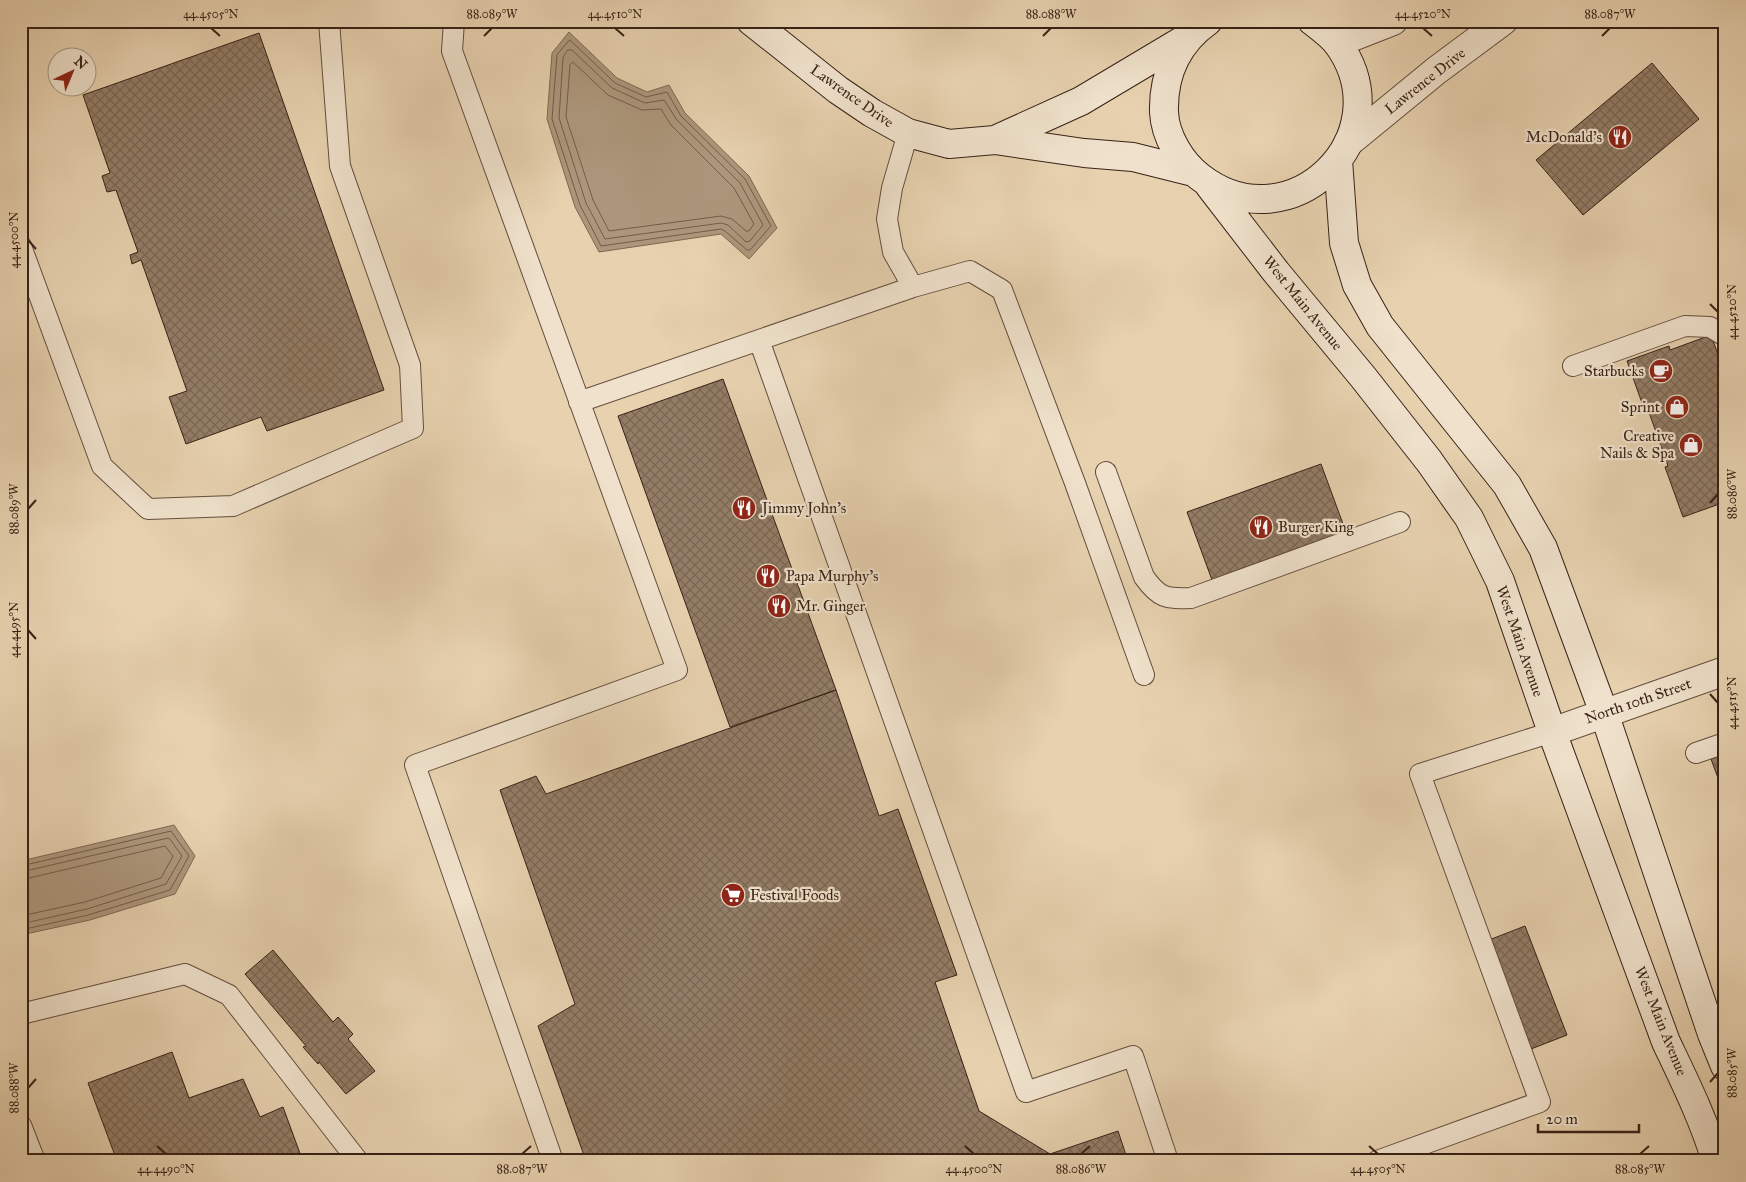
<svg xmlns="http://www.w3.org/2000/svg" width="1746" height="1182" viewBox="0 0 1746 1182" font-family="'IM FELL Great Primer',serif">
<style>
.water{fill:#ac967b;stroke:#7e6853}
.lines{fill:none;stroke-linecap:round;stroke-linejoin:round}
.shore{stroke:#725c49;stroke-width:1}
.building{fill:url(#building-cross-hatch);stroke:#382217}
.service-casing{stroke:#644e3d;stroke-width:22}
.minor-casing{stroke:#644e3d;stroke-width:30}
.secondary-casing{stroke:#382217;stroke-width:30}
.service{stroke:#efe1cb;stroke-width:20}
.minor{stroke:#efe1cb;stroke-width:28}
.secondary{stroke:#efe1cb;stroke-width:28}
.ticks{fill:none;stroke:#382217;stroke-width:2}
.labels{text-anchor:middle;stroke-width:4.5;stroke-linejoin:round;paint-order:stroke}
.street-label{font-size:15px;fill:#382217;stroke:#efe1cb}
.poi-label{font-size:15px;fill:#382217;stroke:#efe1cb;text-anchor:start}
.neatline{fill:none;stroke:#382217;stroke-width:2}
.ticks-label{font-size:12px;text-anchor:middle;fill:#382217}
</style>
<defs>
<pattern id="building-cross-hatch" width="8" height="8" patternUnits="userSpaceOnUse" patternTransform="scale(1.25)"><rect width="8" height="8" fill="#937d66"/><path d="M0 0l8 8M0 8l8-8" fill="none" stroke="#796653"/></pattern>
</defs>
<rect width="100%" height="100%" fill="#e7d1af"/>
<filter id="stains"><feTurbulence type="fractalNoise" baseFrequency=".004" numOctaves="4"/><feColorMatrix values="0 0 0 0 .2 0 0 0 0 .09 0 0 0 0 .02 0 0 0 .5 -.17"/></filter>
<radialGradient id="worn" r=".72"><stop offset=".6" stop-color="#630" stop-opacity="0"/><stop offset="1" stop-color="#630" stop-opacity=".3"/></radialGradient>
<path class="water" d="M569 32 617 78 647 92 669 85 685 113 749 176 777 228 749 259 721 234 599 252 575 207 547 119 552 53Z
M174 825 195 856 175 894 90 920 21 935V861Z"/>
<g class="lines">
<path class="shore" d="M570 40 615 83 646 97 667 92 681 116 745 179 771 226 750 250H747L725 231 721 229 601 246 580 205 552 119 557 55Z
M568 50H572L612 88 645 103 664 100 677 120 740 183 763 225 750 241 746 242 728 225 721 223 605 239 586 203 559 118 563 58Z
M573 62 608 95 642 110 661 109 671 125 734 188 754 224 749 231H746L732 219 721 216 609 231 593 200 566 117 570 65Z
M21 866 171 831 189 856 170 890 88 915 21 930
M21 872 168 838 170 839 182 856 166 884 87 909 21 924
M21 880 165 846 173 856 161 878 85 902 21 916"/>
</g>
<path class="building" d="M259 33 384 390 267 431 261 417 186 444 169 397 187 391 141 260 132 264 130 255 138 252 116 190 107 192 102 176 110 173 83 95Z
M1652 63 1699 119 1583 215 1536 160Z
M1711 335 1725 374V502L1683 517 1665 467 1668 466 1645 401 1642 403 1627 361 1669 346 1670 350Z
M723 379 836 690 730 727 618 416Z
M1321 464 1346 532 1212 580 1187 512Z
M836 690 879 816 898 809 957 975 935 982 979 1111 1050 1154 1118 1131 1128 1161H586L538 1026 575 1004 500 790 536 776 546 794Z
M1725 754V797L1711 759Z
M1525 926 1567 1035 1531 1049 1489 940Z
M273 950 333 1022 338 1017 353 1034 348 1039 375 1071 346 1094 319 1062 318 1064 303 1047 306 1046 245 974Z
M172 1052 189 1098 243 1079 260 1117 283 1107 302 1159 297 1161H117L88 1083Z"/>
<g class="lines">
<g class="service-casing">
<path id="service" d="M454 21 452 51 677 670 415 765 553 1161
M908 133 892 188 887 219 893 252 913 287
M21 246 102 466 148 509 233 506 413 428 410 365 340 166 329 21
M759 340 1026 1092 1133 1056 1168 1161
M1573 366 1685 326 1710 327 1725 336
M579 402 913 287 970 271 1002 290 1075 483 1144 675
M1106 472 1144 577C1159 598 1166 599 1191 598L1400 522
M1696 753 1725 743
M21 1014 185 974 229 995 358 1161
M21 1125 35 1161
M1377 1161 1540 1102 1420 774 1552 732"/>
</g>
<g class="minor-casing">
<path id="minor" d="M1337 43 1393 21
M1348 143 1437 70 1503 21
M1552 732 1725 671"/>
</g>
<g class="secondary-casing">
<path id="secondary" d="M751 21 838 90 872 113 908 133 949 144 995 140 1084 153 1133 157 1193 172
M1208 21C1177 43 1163 75 1164 112 1165 136 1181 163 1200 177 1290 247 1404 136 1338 44 1331 35 1321 28 1312 21
M995 140 1081 101 1185 39
M1338 160 1344 243 1357 285 1380 326 1507 485 1543 548 1604 713 1712 1034 1725 1066
M1209 185 1276 272 1363 377 1429 461 1469 518 1500 581 1552 732 1666 1042C1684 1080 1704 1120 1716 1161"/>
</g>
<use href="#service" class="service"/>
<use href="#minor" class="minor"/>
<use href="#secondary" class="secondary"/>
</g>
<path class="ticks" d="M211 28 220 36M615 28 624 36M1423 28 1432 36M484 36 492 28M1043 36 1051 28M1602 36 1610 28M28 240 36 249M1710 304 1718 312M1710 503 1718 494M28 509 36 500M28 630 36 639M1710 694 1718 703M1710 1082 1718 1073M28 1088 36 1079M157 1146 166 1154M965 1146 974 1154M1369 1146 1378 1154M522 1154 531 1146M1081 1154 1090 1146M1640 1154 1649 1146"/>
<defs>
<g id="restaurant-disc" transform="scale(1.25)"><circle r="9.5" fill="#8f2418" stroke="#efe1cb"/><path d="M-5-6h1v4h1v-4h1v4h1v-4h1v5L-1.5 .5V6h-2V.5L-5-1ZM5-6V6H3V1.5H1.5Q1.5-4 5-6Z" fill="#fff"/></g>
<g id="cafe-disc" transform="scale(1.25)"><circle r="9.5" fill="#8f2418" stroke="#efe1cb"/><path d="M-5.5-4.5H6V0H3Q3 3.5 0 3.5H-2.5Q-5.5 3.5-5.5 0ZM3-3.2v2h1.7v-2ZM-6 4.5H4V6H-6Z" fill="#fff"/></g>
<g id="shop-disc" transform="scale(1.25)"><circle r="9.5" fill="#8f2418" stroke="#efe1cb"/><path d="M-5-2.5h2.3a2.7 3.5 0 0 1 5.4 0H5L5.5 6h-11ZM-1.5-2.5h3a1.5 2.3 0 0 0-3 0Z" fill="#fff"/></g>
<g id="supermarket-disc" transform="scale(1.25)"><circle r="9.5" fill="#8f2418" stroke="#efe1cb"/><path d="M-6-5.5h2.5l.6 2H6L4.5 2H-2.5L-4.4-4H-6ZM-1.5 3.2a1.3 1.3 0 1 0 .1 0ZM3 3.2a1.3 1.3 0 1 0 .1 0Z" fill="#fff"/></g>
</defs>
<g fill-rule="evenodd">
<use href="#restaurant-disc" x="1620" y="137"/>
<use href="#cafe-disc" x="1661" y="371"/>
<use href="#shop-disc" x="1677" y="407"/>
<use href="#shop-disc" x="1691" y="445"/>
<use href="#restaurant-disc" x="744" y="508"/>
<use href="#restaurant-disc" x="1261" y="527"/>
<use href="#restaurant-disc" x="768" y="576"/>
<use href="#restaurant-disc" x="779" y="606"/>
<use href="#supermarket-disc" x="733" y="895"/>
</g>
<g class="labels">
<g class="street-label">
<text transform="translate(1425 81) rotate(-38)" y="5">Lawrence Drive</text>
<text transform="translate(852 96) rotate(35)" y="5">Lawrence Drive</text>
<text transform="translate(1303 303) rotate(51)" y="5">West Main Avenue</text>
<text transform="translate(1520 641) rotate(71)" y="5">West Main Avenue</text>
<text transform="translate(1638 701) rotate(-19)" y="5">North 10th Street</text>
<text transform="translate(1661 1021) rotate(68)" y="5">West Main Avenue</text>
</g>
<g class="poi-label">
<text x="1602" y="142" text-anchor="end">McDonald's</text>
<text x="1644" y="376" text-anchor="end">Starbucks</text>
<text x="1660" y="412" text-anchor="end">Sprint</text>
<text x="1674" y="441" text-anchor="end">Creative<tspan x="1674" dy="17">Nails &amp; Spa</tspan></text>
<text x="762" y="513">Jimmy John's</text>
<text x="1278" y="532">Burger King</text>
<text x="786" y="581">Papa Murphy's</text>
<text x="796" y="611">Mr. Ginger</text>
<text x="750" y="900">Festival Foods</text>
</g>
</g>
<rect width="1746" height="1182" fill="none" stroke="#e7d1af" stroke-width="55"/>
<g transform="translate(72 72) rotate(44)"><circle r="24" fill="#efe1cb" stroke="#a69583"/>
<path d="M0-4L9 19L0 12L-9 19Z" fill="#8f2418"/>
<text y="-8" font-size="14" font-weight="bold" text-anchor="middle" fill="#382217">N</text>
</g>
<path d="M1538 1124v8h101v-8" fill="none" stroke="#382217" stroke-width="2.5"/>
<text x="1546" y="1124" font-size="15" fill="#382217" stroke="#efe1cb" stroke-width="4" paint-order="stroke">20 m</text>
<rect x="28" y="28" width="1690" height="1126" class="neatline"/>
<g class="ticks-label">
<text x="211" y="18">44.4505°N</text>
<text x="492" y="18">88.089°W</text>
<text x="615" y="18">44.4510°N</text>
<text x="1051" y="18">88.088°W</text>
<text x="1423" y="18">44.4520°N</text>
<text x="1610" y="18">88.087°W</text>
<text transform="translate(14 240) rotate(-90)" y="4">44.4500°N</text>
<text transform="translate(1732 312) rotate(-90)" y="4">44.4520°N</text>
<text transform="translate(1732 494) rotate(-90)" y="4">88.086°W</text>
<text transform="translate(14 509) rotate(-90)" y="4">88.089°W</text>
<text transform="translate(14 630) rotate(-90)" y="4">44.4495°N</text>
<text transform="translate(1732 703) rotate(-90)" y="4">44.4515°N</text>
<text transform="translate(1732 1073) rotate(-90)" y="4">88.085°W</text>
<text transform="translate(14 1088) rotate(-90)" y="4">88.088°W</text>
<text x="166" y="1173">44.4490°N</text>
<text x="522" y="1173">88.087°W</text>
<text x="974" y="1173">44.4500°N</text>
<text x="1081" y="1173">88.086°W</text>
<text x="1378" y="1173">44.4505°N</text>
<text x="1640" y="1173">88.085°W</text>
</g>
<rect width="100%" height="100%" filter="url(#stains)"/>
<rect width="100%" height="100%" fill="url(#worn)"/>
</svg>
